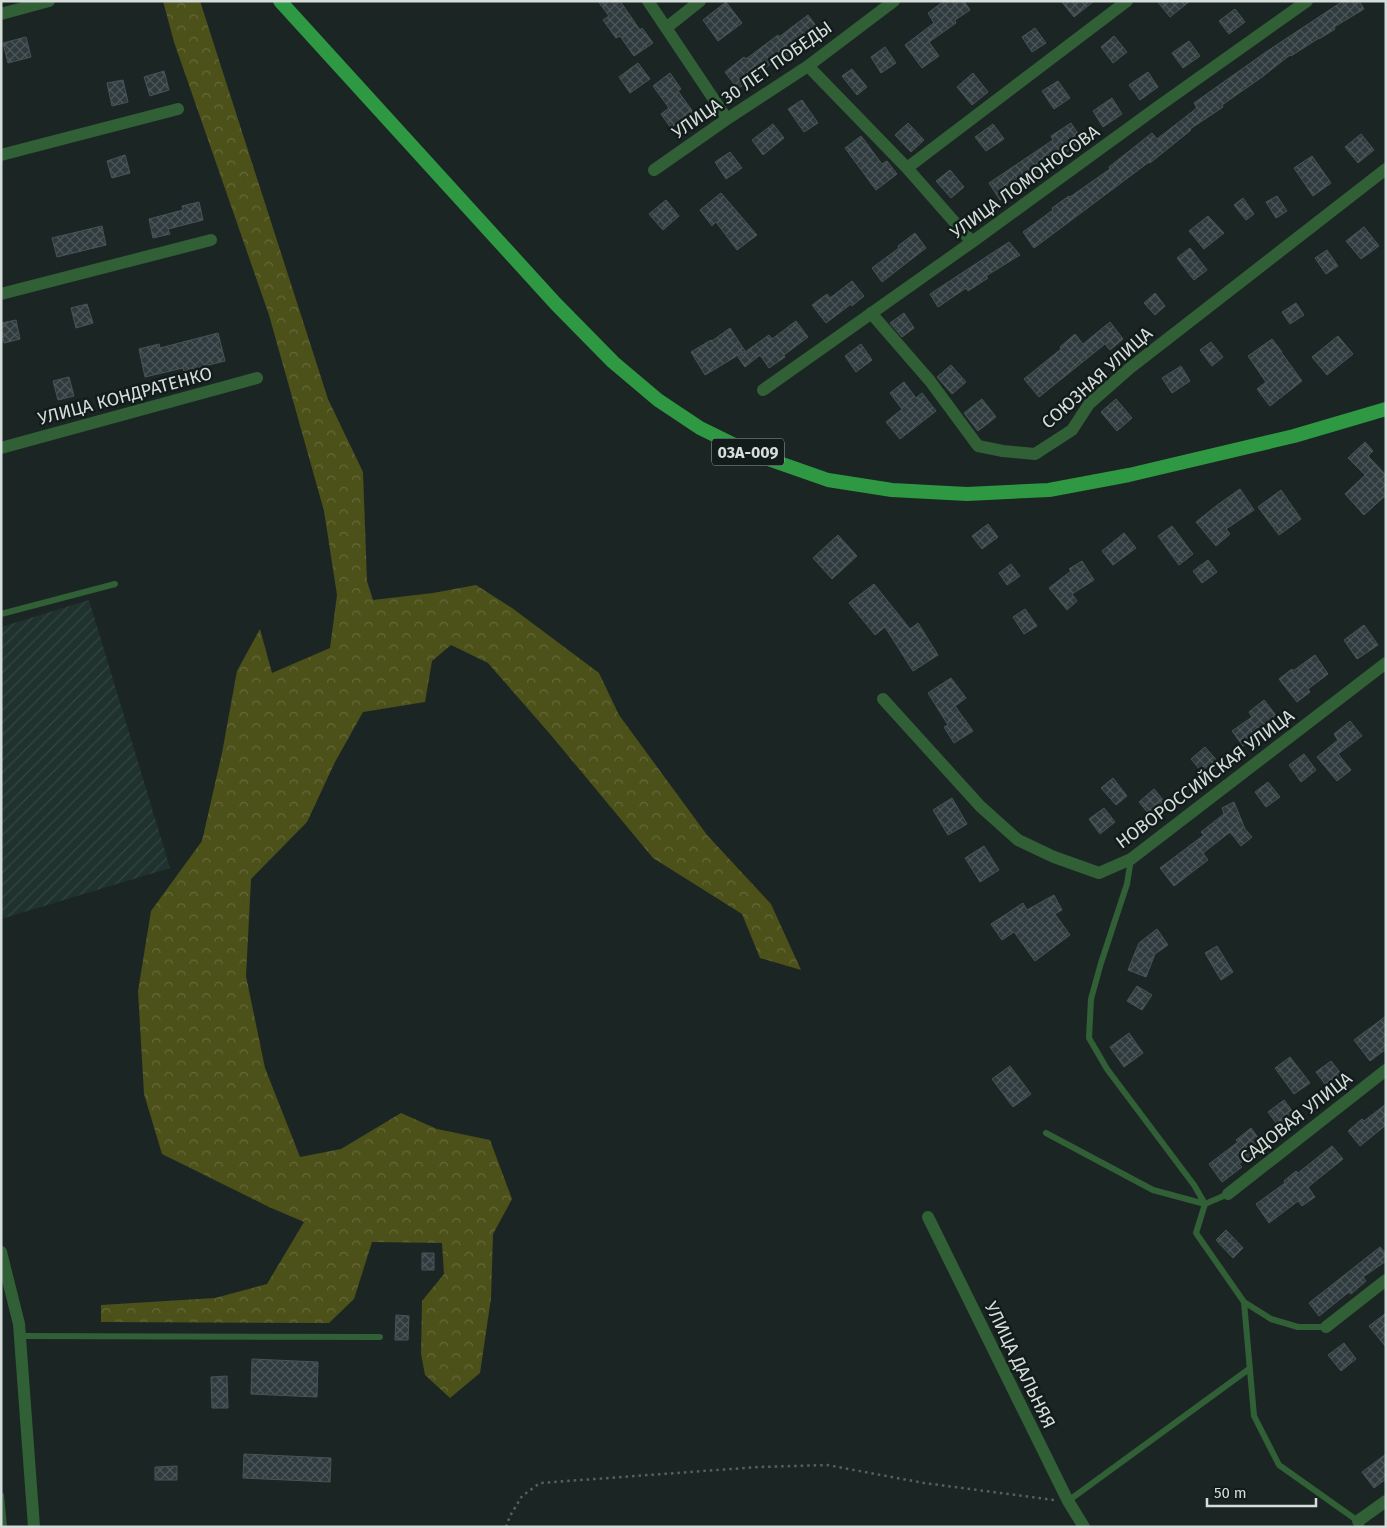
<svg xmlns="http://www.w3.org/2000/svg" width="1387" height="1528" viewBox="0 0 1387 1528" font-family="'Fira Sans',sans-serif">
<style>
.industrial{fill:url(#industrial-furrows)}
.forest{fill:url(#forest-crowns)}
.building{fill:url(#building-cross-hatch);stroke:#475356}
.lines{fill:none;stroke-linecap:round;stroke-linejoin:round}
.path{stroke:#57605e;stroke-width:2.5;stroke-dasharray:2.5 4;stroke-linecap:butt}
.service{stroke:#315f36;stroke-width:6}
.minor{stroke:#315f36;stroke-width:12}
.primary{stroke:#2e9942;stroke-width:14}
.labels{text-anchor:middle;stroke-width:5;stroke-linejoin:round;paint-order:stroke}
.shield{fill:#121d1b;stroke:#9ba3a1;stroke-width:1}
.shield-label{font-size:16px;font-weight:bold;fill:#d6dddb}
.street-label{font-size:18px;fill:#d6dddb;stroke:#121d1b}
</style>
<defs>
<pattern id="industrial-furrows" width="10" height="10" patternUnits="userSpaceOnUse" patternTransform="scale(1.25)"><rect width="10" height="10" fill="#1f322e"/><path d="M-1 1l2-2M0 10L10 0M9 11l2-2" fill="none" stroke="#344642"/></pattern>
<pattern id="forest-crowns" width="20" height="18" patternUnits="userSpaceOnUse" patternTransform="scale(1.25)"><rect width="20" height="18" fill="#4c5019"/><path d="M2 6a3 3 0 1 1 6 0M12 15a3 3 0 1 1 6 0" fill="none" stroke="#65693a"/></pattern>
<pattern id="building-cross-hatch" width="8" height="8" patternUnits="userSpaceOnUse" patternTransform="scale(1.25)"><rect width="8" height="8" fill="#2f3b3e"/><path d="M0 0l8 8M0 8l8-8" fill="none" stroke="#4c5759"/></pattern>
</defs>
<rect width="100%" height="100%" fill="#1b2624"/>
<path class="industrial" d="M89 600 170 868 1 919V627Z"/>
<path class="forest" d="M163 1H200L328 399 363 472 367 581 373 600 433 593 476 585 512 608 599 673 619 715 707 835 771 904 801 970 760 958 742 914 653 858 550 734 488 663 451 645 432 661 425 702 363 712 335 762 307 822 251 879 246 976 265 1068 300 1157 341 1149 401 1113 437 1129 490 1140 512 1199 493 1234 491 1298 480 1373 450 1398 425 1375 421 1354 422 1301 444 1274 442 1243 372 1242 354 1299 329 1323 101 1322V1305L215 1298 267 1284 304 1222 269 1207 162 1154 144 1094 138 991 151 911 202 841 222 753 237 671 260 629 272 673 330 648 337 595 324 511 269 315 174 42Z"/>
<path class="building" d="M598 1H620L640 30 642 28 653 43 634 56 620 36 616 38 603 20 609 16Z
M944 1H964L970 10 955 20 956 23 929 42 939 56 922 68 905 45 934 23 928 13Z
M1061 1H1094L1074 17Z
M1157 1H1190L1170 17Z
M1343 1H1359L1364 9 1334 27 1335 29 1319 39V38L1291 56 1290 55 1262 77 1222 105 1223 107 1190 129 1191 130 1150 163 1149 162 1034 248 1023 232 1053 210 1052 208 1069 196 1070 197 1110 169 1109 167 1152 133 1157 139 1197 108 1194 103 1266 52Z
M726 2 742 23 718 41 703 20Z
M1235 9 1245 22 1229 34 1219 21Z
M808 15 820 31 776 65 773 62 738 89 725 72 744 57 746 59 778 35 779 37Z
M1035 28 1046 43 1032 52 1022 37Z
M1114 36 1127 52 1113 63 1101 47Z
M26 37 31 57 8 63 3 43Z
M1189 41 1200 56 1183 68 1172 53Z
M885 47 896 63 881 73 871 57Z
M638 63 650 79 630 93 619 77Z
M852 69 867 87 857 95 842 76Z
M164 71 169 90 150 96 144 77Z
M1148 72 1158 87 1140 100 1129 85Z
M670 73 681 89 678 91 693 112 671 128 661 114 669 108 653 86Z
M973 73 988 92 972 105 957 87Z
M123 80 128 102 112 106 107 83Z
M1058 81 1070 98 1054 109 1042 91Z
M1112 98 1122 114 1103 127 1093 111Z
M802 100 818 123 804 132 788 109Z
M908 123 924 140 911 152 895 135Z
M1071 123 1083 141 1048 164V165L1019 185 1020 187 1000 200 989 183 1053 140 1051 136Z
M773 124 784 138 763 155 752 140Z
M993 124 1004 139 986 151 975 137Z
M1361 134 1374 150 1358 163 1345 147Z
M861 136 882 164 887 161 897 174 876 190 845 148Z
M730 152 742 168 726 179 715 162Z
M125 155 130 173 112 178 107 161Z
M1312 156 1331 183 1313 196 1294 168Z
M950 170 964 187 951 198 936 181Z
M721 193 757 235 737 250 716 222 712 226 700 210Z
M1277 196 1287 211 1276 218 1266 202Z
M1243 198 1254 214 1246 220 1234 205Z
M666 200 679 216 663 230 649 214Z
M199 202 203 220 168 229 170 234 153 238 149 219 183 210 182 206Z
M1208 216 1224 233 1204 249 1189 231Z
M102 226 106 245 57 257 52 238Z
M1364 227 1379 246 1361 259 1346 241Z
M915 233 926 248 882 282 872 268 899 248 898 246Z
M1009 242 1020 255 986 276 988 278 968 291 966 288 938 307 930 294Z
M1190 248 1207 270 1194 280 1177 258Z
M1327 250 1338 266 1326 274 1315 258Z
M852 281 864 296 852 306 851 304 826 323 812 305 827 294 830 298Z
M1155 293 1165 306 1155 315 1144 303Z
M1296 303 1304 315 1290 324 1282 312Z
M87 304 93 323 76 328 71 308Z
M904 313 914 328 902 337 890 323Z
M16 320 20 339 4 343 1 331V323Z
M796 321 808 337 784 355 785 357 769 368 760 355 745 367 738 357 769 335 772 339Z
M1110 322 1123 339 1110 350 1105 344 1039 397 1024 379 1061 349 1060 347 1075 334 1083 344Z
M730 328 745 351 705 375 691 352 711 340 712 341Z
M218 333 225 361 184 371 183 368 145 377 139 349 159 344 160 348Z
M1338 336 1353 354 1327 375 1312 357Z
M1272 339 1282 352H1281L1302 381 1270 406 1257 389 1266 382 1248 356Z
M1211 342 1223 357 1212 366 1200 350Z
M861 344 872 360 856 372 845 356Z
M951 365 966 382 952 394 937 377Z
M1181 366 1190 381 1172 393 1162 378Z
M69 377 74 396 58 400 53 381Z
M904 382 916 398 922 393 936 411 900 439 886 422 902 409 890 393Z
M982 399 996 417 978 431 964 413Z
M1116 399 1132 418 1117 431 1101 412Z
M1365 442 1373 451 1368 456 1386 475V495L1364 515 1345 494 1365 475 1348 458Z
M1240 489 1254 510 1226 529 1230 534 1216 546 1196 522 1216 506Z
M1281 490 1301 519 1279 535 1258 507Z
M988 524 998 537 982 549 972 536Z
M1172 526 1193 554 1179 565 1158 536Z
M1124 533 1136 548 1113 565 1102 551Z
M838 535 857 556 832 579 813 558Z
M1208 560 1217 572 1202 583 1193 571Z
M1082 561 1094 580 1072 594 1077 601 1067 610 1049 588 1071 571 1069 569Z
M1011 564 1020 576 1007 585 999 573Z
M874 584 910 629 918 623 938 655 913 671 885 627 875 635 849 603Z
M1025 609 1037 626 1024 634 1013 617Z
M1364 625 1378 645 1357 659 1344 640Z
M1315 655 1328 674 1308 689 1310 692 1297 702 1279 679 1292 669 1293 671Z
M951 678 966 698 955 706 973 731 954 743 944 727 948 725 928 693Z
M1264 700 1279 719 1243 746 1232 731 1252 717 1249 712Z
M1350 721 1362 736 1338 754 1351 770 1337 781 1317 757 1338 740 1334 734Z
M1205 747 1220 764 1206 777 1191 759Z
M1304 754 1316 770 1301 782 1289 765Z
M1113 778 1127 796 1116 805 1101 788Z
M1268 782 1280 797 1266 807 1255 792Z
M1154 789 1168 806 1153 819 1139 802Z
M952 798 967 824 948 835 933 810Z
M1234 802 1245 829 1252 837 1241 846 1230 832 1203 853 1208 860 1174 886 1160 868 1204 835 1201 832 1224 814 1222 808Z
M1104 808 1115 822 1100 834 1089 819Z
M984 846 999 870 980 882 965 858Z
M1054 895 1062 910 1055 914 1070 935 1035 961 1014 932 1002 940 991 924 1023 903 1027 910Z
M1157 929 1168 945 1155 954 1146 977 1128 970 1139 943Z
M1217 946 1233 972 1221 980 1205 953Z
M1137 986 1152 995 1142 1010 1127 1001Z
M1386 1016V1049L1370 1061 1354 1040Z
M1129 1033 1143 1053 1124 1067 1110 1047Z
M1290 1057 1310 1083 1294 1094 1275 1068Z
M1331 1061 1346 1080 1331 1092 1316 1072Z
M1010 1066 1031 1094 1013 1107 992 1079Z
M1284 1100 1298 1119 1282 1131 1268 1112Z
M1386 1104V1125L1360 1146 1348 1131 1362 1119 1364 1121Z
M1251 1128 1264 1146 1239 1164 1242 1167 1222 1182 1209 1164 1238 1142 1236 1140Z
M1332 1146 1343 1159 1308 1187 1315 1197 1302 1206 1298 1201 1269 1223 1256 1204 1285 1183 1284 1181 1296 1171 1298 1173Z
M1226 1230 1243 1248 1233 1258 1216 1240Z
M1380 1247 1386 1254V1261L1363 1277 1366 1281 1351 1294 1349 1292 1319 1316 1309 1303Z
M422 1253H434V1270H422Z
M1386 1313V1347L1369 1326Z
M396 1315 409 1316 408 1340H395Z
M1344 1343 1356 1359 1341 1371 1328 1355Z
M252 1359 318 1362 317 1397 251 1394Z
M227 1376 228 1408H212L211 1377Z
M244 1454 331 1458 330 1482 243 1478Z
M1386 1454V1479L1374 1488 1362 1472Z
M177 1466V1480H155V1467Z"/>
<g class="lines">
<path class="path" d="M506 1527 510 1516 522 1496 540 1483 758 1467 827 1465 924 1483 1054 1500"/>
<path class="service" d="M1 614 115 584
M1046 1133 1153 1190 1205 1204 1194 1185 1107 1069 1089 1038 1091 999 1101 963 1127 884 1131 859
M1228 1194 1205 1204 1196 1233 1244 1302 1271 1319 1298 1327H1326
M1244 1302 1254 1416 1279 1465 1358 1521 1362 1527
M20 1336 380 1337
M1 1495 4 1527
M1068 1501 1249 1369"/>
<path class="minor" d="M648 1 727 119
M1 14 49 1
M666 28 700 1
M808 66 907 168 972 242
M1 155 178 109
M907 168 1127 1
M654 170 727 119 808 66 894 1
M1 294 211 240
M871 313 930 381 978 446 1003 451 1035 454 1072 430 1089 404 1130 368 1386 169
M763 390 972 242 1159 106 1307 1
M1 448 257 378
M883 699 980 806 1018 840 1054 857 1099 873 1131 859 1386 663
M1228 1194 1386 1070
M928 1217 1068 1501 1084 1527
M1 1252 19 1324 34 1527
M1326 1327 1386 1280
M1358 1521 1386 1501"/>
<path class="primary" d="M280 1 555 303 613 362 658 400 700 428 751 453 828 480 892 490 967 494 1049 490 1129 475 1294 436 1386 409"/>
</g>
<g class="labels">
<rect class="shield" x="712" y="438.5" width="72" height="27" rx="4"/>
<g class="shield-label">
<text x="748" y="458">03А-009</text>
</g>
<g class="street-label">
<text transform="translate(752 80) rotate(-35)" y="6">УЛИЦА 30 ЛЕТ ПОБЕДЫ</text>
<text transform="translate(1025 182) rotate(-36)" y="6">УЛИЦА ЛОМОНОСОВА</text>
<text transform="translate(1097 378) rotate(-42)" y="6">СОЮЗНАЯ УЛИЦА</text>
<text transform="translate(125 396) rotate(-15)" y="6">УЛИЦА КОНДРАТЕНКО</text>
<text transform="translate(1205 779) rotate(-37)" y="6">НОВОРОССИЙСКАЯ УЛИЦА</text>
<text transform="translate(1296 1118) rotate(-38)" y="6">САДОВАЯ УЛИЦА</text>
<text transform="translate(1020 1365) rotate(64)" y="6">УЛИЦА ДАЛЬНЯЯ</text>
</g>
</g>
<rect width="1387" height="1528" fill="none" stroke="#d6dddb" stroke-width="5"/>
<path d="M1207 1498v8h109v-8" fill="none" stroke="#d6dddb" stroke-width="2.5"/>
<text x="1214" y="1498" font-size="15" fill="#d6dddb" stroke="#121d1b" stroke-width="4" paint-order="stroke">50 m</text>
</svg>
